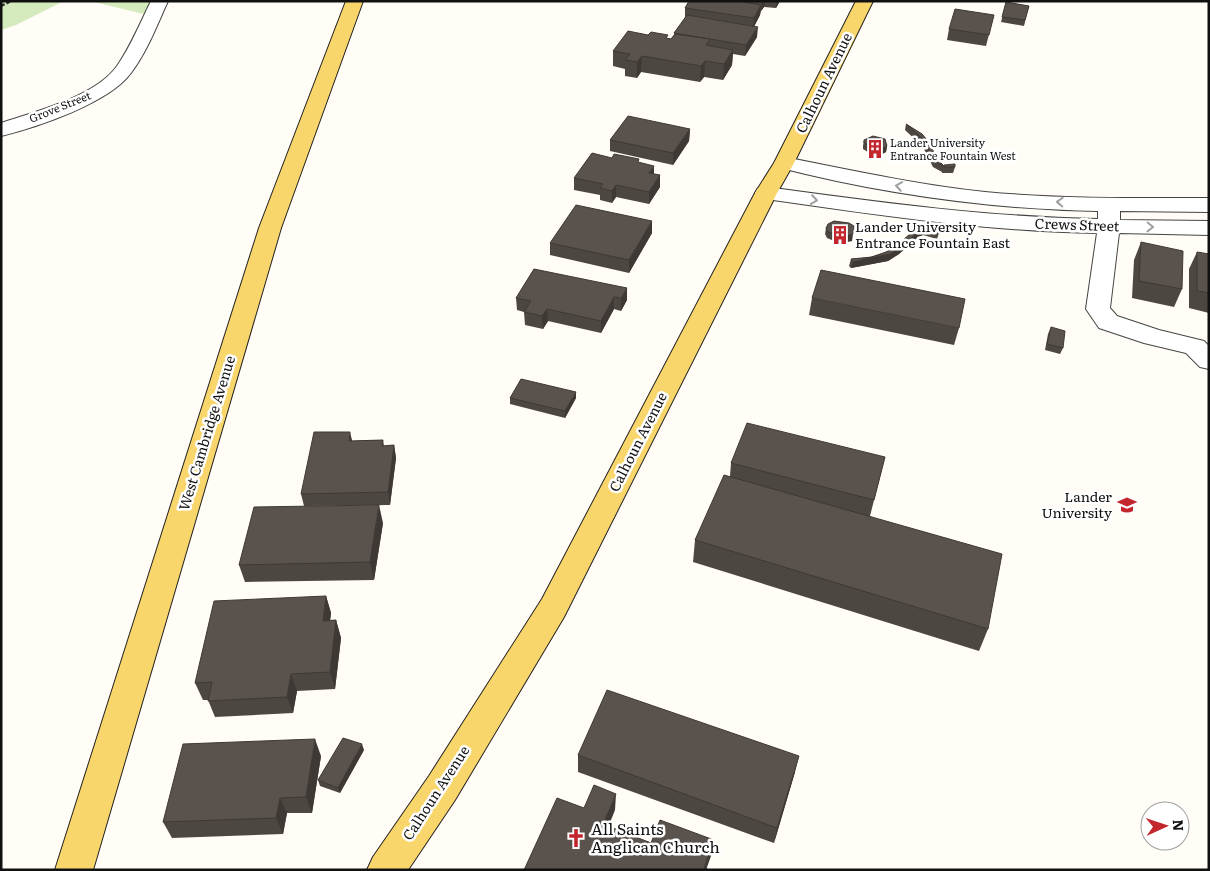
<svg xmlns="http://www.w3.org/2000/svg" width="1210" height="871" viewBox="0 0 1210 871" font-family="Literata,serif">
<style>
.green{fill:#d5ebbd}
.lines{fill:none;stroke-linecap:round;stroke-linejoin:round}
.minor-casing{stroke:#444;stroke-width:2}
.major-casing{stroke:#222;stroke-width:2}
.path{stroke:#333;stroke-width:2.5;stroke-dasharray:4 2;stroke-linecap:butt}
.minor{fill:#fff;fill-rule:evenodd}
.major{fill:#f9d66b;fill-rule:evenodd}
.wall{fill:#4d4742}
.shaded-wall{fill:#3f3936}
.building{fill:#5a524d;stroke:#3f3936}
.oneway{stroke:#a0a0a0}
.labels{text-anchor:middle;stroke-width:5;stroke-linejoin:round;paint-order:stroke}
.far-street-label{font-size:11px;fill:#111;stroke:#fff}
.far-poi-label{font-size:11px;fill:#111;stroke:#fff;text-anchor:start}
.street-label{font-size:14px;fill:#111;stroke:#fff}
.poi-label{font-size:14px;fill:#111;stroke:#fff;text-anchor:start}
.near-poi-label{font-size:16px;fill:#111;stroke:#fff;text-anchor:start}
</style>
<rect width="100%" height="100%" fill="#fffdf5"/>
<path class="green" d="M1 1H64L16 25 1 30Z
M90 1H160L152 16Z"/>
<g class="lines">
<g class="minor-casing">
<path id="minor" d="M151 1H168C157 25 147 52 131 73 109 103 38 127 1 136V123C36 111 95 97 117 66 131 46 140 23 151 1Z
M784 157C851 170 918 185 985 192 1060 199 1134 198 1209 198V212L1120 211V220L1209 221V235L1119 233 1110 308 1117 316 1159 330 1204 341 1209 346V369L1200 367 1186 353 1144 343 1099 328 1086 309 1097 233C984 231 877 215 766 199L758 198 755 193 758 188 766 187C877 202 985 217 1098 219V211C990 209 882 194 777 167L774 163 777 159Z"/>
</g>
<g class="major-casing">
<path id="major" d="M346 1H363L281 228 93 870H55L259 228Z
M856 1H873L794 163 777 193 564 617 455 800 408 870H367L373 857 429 776 542 599 755 193 774 163Z"/>
</g>
<path class="path" d="M1 6 11 1"/>
<use href="#minor" class="minor"/>
<use href="#major" class="major"/>
</g>
<path class="wall" d="M689 1H780L776 8 764 7 761 11 760 15 754 26 757 37 745 56 733 54 732 65 723 80 704 77 700 82 641 72 637 78 625 76V69L613 66V51L668 38 671 39 674 35V33L685 18V8Z
M1006 2 1029 6 1024 26 1001 22Z
M994 15 986 46 947 40 949 29Z
M906 124 922 134 938 160 944 166 955 167 953 173H942V172L933 167 923 147 905 130Z
M690 129 689 141 673 165 610 151V140Z
M864 140 887 146 886 152 882 154H871L863 149V146Z
M639 163 654 174 660 175V187L649 204 616 197 612 203 600 200V195L574 190V178Z
M652 221V233L629 273 550 255V243Z
M826 228 852 241 839 243 827 238 825 234Z
M917 228 940 230 937 239 923 235 918 237 899 254 888 261 851 268 849 266 851 259 872 257 886 252 896 246Z
M1141 242 1182 289 1174 307 1132 298 1134 260Z
M1197 252 1209 254V313L1189 308V269Z
M534 269 627 300 621 311 614 309 601 333 548 321 543 329 525 325 524 312 517 310 516 298Z
M812 298 959 328 954 345 809 315Z
M1051 327 1063 348 1060 354 1045 350 1048 334Z
M510 398H576L565 418 510 404Z
M383 440 384 446 394 445 396 458 390 505 304 506 301 494 352 441Z
M885 457 870 516 988 629 979 651 693 562 695 540 730 476 731 463Z
M383 523 374 580 245 582 239 565Z
M326 596 331 613 330 621 336 620 341 638 335 689 297 691 293 713 215 717 208 700H203L195 683Z
M364 750 340 793 320 786 318 780Z
M578 755 795 772 774 843 578 772Z
M321 756 312 813H287L283 834 172 838 163 822Z"/>
<path class="shaded-wall" d="M762 1H765L764 7 761 11Z
M776 1H780L776 8Z
M761 5 760 15 753 29 754 18Z
M758 27 757 37 745 56 746 45Z
M733 50 732 65 723 80 724 64Z
M642 56 641 72 637 78V62Z
M705 61 704 77 700 82 701 66Z
M690 129 689 141 673 165V153Z
M887 146 886 152 882 154 884 148Z
M654 166V177L649 173Z
M660 175V187L649 204V192Z
M616 185V197L612 203V191Z
M652 221V233L629 273V260Z
M924 228 923 235 918 237 899 254 888 261 851 268 853 262 900 248 920 230Z
M853 234 852 241 839 243 841 237Z
M627 288V300L621 311V298Z
M614 297V309L601 333V321Z
M547 309 548 321 543 329 542 316Z
M576 392V398L565 418V411Z
M350 432 353 444 349 441Z
M394 445 396 458 390 505 388 492Z
M379 505 383 523 374 580 370 562Z
M326 596 331 613 328 638 323 621Z
M336 620 341 638 335 689 330 672Z
M291 674 297 691 293 713 287 697Z
M315 739 321 756 312 813 306 797Z
M362 744 364 750 340 793 338 788Z
M799 756 795 772 774 843 777 828Z
M616 794 615 810 603 840V824Z
M280 798 287 813 283 834 276 818Z
M714 840 711 856 706 870 704 868Z"/>
<path class="building" d="M689 1H739L761 5 754 18 685 8Z
M1006 2 1029 6 1025 20 1002 17Z
M955 9 994 15 989 35 949 29Z
M687 15 758 27 746 45 674 33Z
M628 31 648 35 651 32 668 35 666 38 671 39 675 34 710 39 706 45 733 50 724 64 705 61 701 66 642 56 637 62 625 60 630 54 613 51Z
M628 116 690 129 673 153 610 140Z
M906 124 922 134 928 141 938 160 944 166 934 161 925 141Z
M873 136 885 139 887 146 884 148H872L864 143V140Z
M592 153 612 158 614 154 639 159 638 162 654 166 649 173 660 175 649 192 616 185 612 191 600 188 603 184 574 178Z
M955 164V167H944V165Z
M576 205 652 221 629 260 550 243Z
M834 221 849 223 854 226 853 234 841 237 828 232 826 228 828 224Z
M927 225 940 230 939 233 924 228 920 230 900 248 890 254 853 262 851 259 872 257 886 252 896 246 917 228Z
M1141 242 1183 251 1182 289 1139 281Z
M1197 252 1209 254V293L1197 291Z
M534 269 627 288 621 298 614 297 601 321 547 309 542 316 524 312 531 301 516 298Z
M821 270 965 299 959 328 812 298Z
M1051 327 1065 331 1063 348 1047 344Z
M521 379 576 392 565 411 510 398Z
M747 423 885 457 874 500 731 463Z
M314 432H350L349 441 383 440 382 446 394 445 388 492 301 494Z
M724 475 1002 554 988 629 695 540Z
M379 505 370 562 239 565 254 507Z
M326 596 323 621 336 620 330 672 291 674 287 697 208 701 212 682 195 683 214 601Z
M607 690 799 756 777 828 578 755Z
M343 738 362 744 338 788 318 780Z
M315 739 306 797 280 798 276 818 163 822 183 744Z
M594 785 616 794 603 824 651 843 660 820 714 840 704 868 710 870H524L557 798 584 808Z"/>
<defs><path id="oneway-chevron" d="M-2-3.5L2.5 0L-2 3.5" fill="none" stroke-width="1.6" stroke-linecap="round" stroke-linejoin="round" transform="scale(1.25)"/></defs>
<g class="oneway">
<use href="#oneway-chevron" transform="translate(899 186) rotate(-171)"/>
<use href="#oneway-chevron" transform="translate(814 200) rotate(8)"/>
<use href="#oneway-chevron" transform="translate(1060 202) rotate(-178)"/>
<use href="#oneway-chevron" transform="translate(1150 227) rotate(1)"/>
</g>
<defs>
<g id="building-bare" transform="scale(1.5)"><path d="M-4-6H4V6H1V3H-1V6H-4ZM-2.5-4.3h1.7v1.8h-1.7ZM.8-4.3h1.7v1.8H.8ZM-2.5-1h1.7V.8h-1.7ZM.8-1h1.7V.8H.8Z" fill="#c4262e" stroke="#fff" stroke-width="2.5" paint-order="stroke"/></g>
<g id="university-bare" transform="scale(1.5)"><path d="M0-5L7-2L0 1L-7-2ZM-4 1L0 2.5L4 1V4Q0 6-4 4Z" fill="#c4262e" stroke="#fff" stroke-width="2.5" paint-order="stroke"/></g>
<g id="church-bare" transform="scale(1.5)"><path d="M-1.2-6h2.4v3.5h3.3v2.4h-3.3V6h-2.4V-.1h-3.3v-2.4h3.3Z" fill="#c4262e" stroke="#fff" stroke-width="2.5" paint-order="stroke"/></g>
</defs>
<g fill-rule="evenodd">
<use href="#building-bare" x="875" y="149"/>
<use href="#building-bare" x="840" y="235"/>
<use href="#university-bare" x="1127" y="505"/>
<use href="#church-bare" x="576" y="838"/>
</g>
<g class="labels">
<g class="far-street-label">
<text transform="translate(60 107) rotate(-22)" y="4">Grove Street</text>
</g>
<g class="far-poi-label">
<text x="890" y="147">Lander University<tspan x="890" dy="13">Entrance Fountain West</tspan></text>
</g>
<g class="street-label">
<text transform="translate(824 83) rotate(-64)" y="5">Calhoun Avenue</text>
<text transform="translate(1077 225) rotate(2)" y="5">Crews Street</text>
<text transform="translate(207 433) rotate(-73)" y="5">West Cambridge Avenue</text>
<text transform="translate(638 442) rotate(-63)" y="5">Calhoun Avenue</text>
<text transform="translate(436 793) rotate(-57)" y="5">Calhoun Avenue</text>
</g>
<g class="poi-label">
<text x="855" y="232">Lander University<tspan x="855" dy="16">Entrance Fountain East</tspan></text>
<text x="1112" y="502" text-anchor="end">Lander<tspan x="1112" dy="16">University</tspan></text>
</g>
<g class="near-poi-label">
<text x="591" y="835">All Saints<tspan x="591" dy="18">Anglican Church</tspan></text>
</g>
</g>
<rect width="1210" height="871" fill="none" stroke="#111111" stroke-width="5"/>
<g transform="translate(1165 826) rotate(87)"><circle r="24" fill="#ffffff" stroke="#a0a0a0"/>
<path d="M0-4L9 19L0 12L-9 19Z" fill="#c4262e"/>
<text y="-8" font-size="14" font-weight="bold" text-anchor="middle" fill="#111111">N</text>
</g>
</svg>
